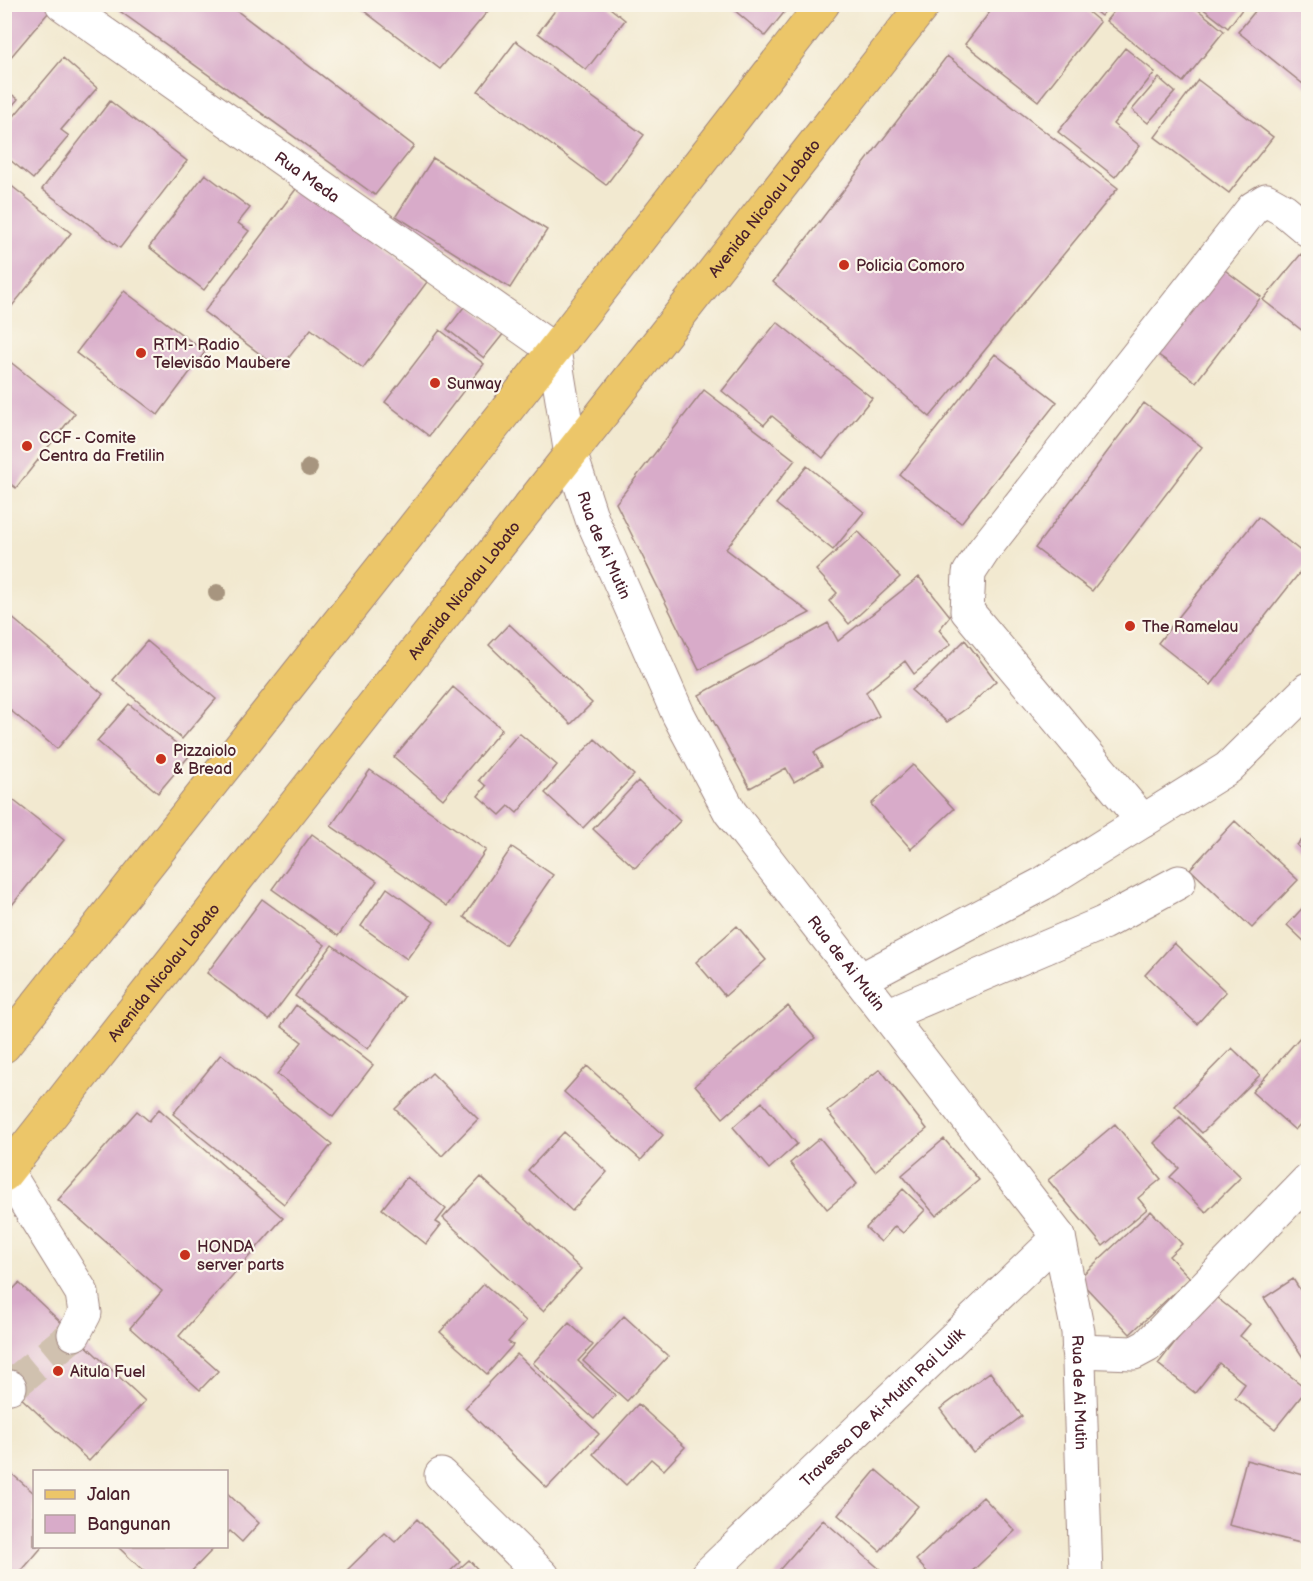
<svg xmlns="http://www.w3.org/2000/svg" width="1313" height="1581" viewBox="0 0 1313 1581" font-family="'Balsamiq Sans',sans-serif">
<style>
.building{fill:#d8abc9}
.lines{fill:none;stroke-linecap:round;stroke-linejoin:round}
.minor-tunnel{stroke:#d0c1af;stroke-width:33;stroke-dasharray:33 16;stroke-linecap:butt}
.minor-casing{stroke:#9e847e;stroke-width:35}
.major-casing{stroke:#9e847e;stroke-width:35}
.minor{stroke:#fff;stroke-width:33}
.major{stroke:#ecc669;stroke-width:33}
.tree{fill:#a7957f}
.poi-dot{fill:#c8321e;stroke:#fbf7ec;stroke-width:2}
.labels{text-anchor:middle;stroke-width:4.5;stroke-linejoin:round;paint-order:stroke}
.street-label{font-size:16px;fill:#4a1f2b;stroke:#fbf7ec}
.poi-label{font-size:16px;fill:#4a1f2b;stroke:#fbf7ec;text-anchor:start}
</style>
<rect width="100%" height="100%" fill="#fbf7ec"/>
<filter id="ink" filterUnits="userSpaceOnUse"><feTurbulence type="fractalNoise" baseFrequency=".0167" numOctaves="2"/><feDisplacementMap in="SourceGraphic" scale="12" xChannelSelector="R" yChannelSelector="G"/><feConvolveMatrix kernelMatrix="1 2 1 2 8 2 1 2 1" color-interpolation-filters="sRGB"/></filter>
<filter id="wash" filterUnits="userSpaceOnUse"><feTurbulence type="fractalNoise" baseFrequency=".008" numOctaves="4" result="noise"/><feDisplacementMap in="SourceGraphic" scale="24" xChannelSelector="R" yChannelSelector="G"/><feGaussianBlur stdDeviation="1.35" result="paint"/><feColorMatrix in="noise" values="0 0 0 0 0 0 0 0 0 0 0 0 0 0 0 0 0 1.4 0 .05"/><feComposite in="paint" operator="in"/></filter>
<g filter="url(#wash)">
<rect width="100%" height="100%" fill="#f2e9d0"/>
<g id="blocks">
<path class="building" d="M4 4H52L54 6 4 65Z
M110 4H228L414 146 375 195Z
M355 4H481L488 11 440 69Z
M560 4H605L625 20 586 70 538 33Z
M727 4H791L765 36Z
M996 4H1079L1100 22 1038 101 965 44Z
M1086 4H1111L1101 16Z
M1120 4H1191L1224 31 1183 82 1106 21Z
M1197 4H1246L1228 28Z
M1261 4H1308V88L1238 32Z
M516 41 644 135 606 185 478 91Z
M1125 48 1155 72 1113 124 1140 146 1115 177 1058 132Z
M947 56 1118 188 930 417 773 282Z
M63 58 97 88 61 130 69 136 33 179 4 155V128Z
M1159 78 1175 92 1148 123 1132 110Z
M1198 80 1273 137 1229 193 1155 137Z
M4 89 18 99 4 116Z
M110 101 187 161 120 248 42 189Z
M433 158 547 230 510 288 396 216Z
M205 174 250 208 238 223 249 231 204 290 149 247Z
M4 180 71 233 4 316Z
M299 185 427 282 363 368 311 329 280 369 204 312Z
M1301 254 1308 261V335L1263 300Z
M1222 268 1261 297 1196 382 1157 354Z
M124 291 205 352 158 415 76 353Z
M467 303 504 333 484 358 447 329Z
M777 322 872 398 823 458 772 416 764 425 722 391Z
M440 330 484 364 429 436 385 402Z
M995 354 1057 402 961 523 900 475Z
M4 357 75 413 16 488 4 479Z
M704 390 795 460 726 549 810 613 699 670 616 503Z
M1144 403 1202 447 1092 591 1035 548Z
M807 466 864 512 833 550 776 504Z
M1258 517 1308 557V562L1211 685 1158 643Z
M858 531 900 577 849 624 829 601 837 593 816 570Z
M919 577 950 616 939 630 951 644 914 674 905 661 866 692 879 716 814 752 822 766 794 782 786 768 750 788 699 695 828 623 838 641Z
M4 611 103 694 57 749 4 705V676L7 673 4 671Z
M509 624 592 703 571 724 489 645Z
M965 640 996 681 967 708 947 722 911 690 931 674Z
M147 641 216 699 182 739 113 680Z
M453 687 502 729 443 799 394 757Z
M129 704 190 755 158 793 97 741Z
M519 733 557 765 517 813 509 806 500 815 478 796 486 786 479 780Z
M595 739 634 775 583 828 545 793Z
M913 765 954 809 911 849 871 804Z
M370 770 486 850 447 906 331 826Z
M638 781 680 821 635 868 593 829Z
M4 793 64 840 4 915Z
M1235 821 1298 880 1252 928 1190 869Z
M312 834 377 881 338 936 272 889Z
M1308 834V856L1297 845Z
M512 847 553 875 505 945 464 917Z
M387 888 434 922 407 959 361 926Z
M262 899 325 945 269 1020 207 973Z
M1308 902V945L1287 925Z
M737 926 766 960 725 996 696 962Z
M1174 943 1226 992 1197 1024 1145 975Z
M332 945 404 997 368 1049 295 996Z
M296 1005 373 1065 333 1117 277 1074 302 1042 281 1026Z
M788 1006 815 1038 723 1118 695 1085Z
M1301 1036 1308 1042V1117L1307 1116 1295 1130 1252 1092Z
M1232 1048 1260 1075 1202 1133 1175 1106Z
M221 1054 332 1144 284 1204 173 1114Z
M587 1066 663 1135 641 1160 564 1092Z
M880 1069 927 1129 875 1171 827 1111Z
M432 1073 478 1119 442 1156 395 1109Z
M762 1102 797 1144 769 1169 733 1127Z
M159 1109 283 1218 179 1336 218 1371 200 1390 130 1328 162 1291 58 1200 137 1111 149 1121Z
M1180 1117 1241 1177 1206 1212 1170 1177 1179 1168 1154 1143Z
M1115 1124 1161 1179 1138 1198 1147 1209 1103 1246 1048 1180Z
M564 1132 607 1172 572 1211 528 1170Z
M820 1138 857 1184 827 1209 790 1163Z
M944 1139 979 1180 936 1216 902 1175Z
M407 1177 446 1209 436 1222 441 1225 426 1244 382 1209Z
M481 1177 581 1269 543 1311 443 1218Z
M903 1189 925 1210 903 1233 895 1226 881 1242 866 1228Z
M1151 1211 1182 1244 1169 1256 1190 1278 1130 1334 1078 1279Z
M1293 1279 1308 1302V1365L1264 1298Z
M19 1283 145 1401 89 1461 4 1382V1299Z
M484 1284 526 1321 508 1342 513 1345 487 1374 440 1332Z
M1212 1294 1250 1324 1240 1336 1307 1389 1275 1429 1235 1398 1245 1384 1219 1363 1195 1393 1158 1364Z
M624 1316 668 1356 627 1401 583 1361Z
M569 1323 593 1345 578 1361 615 1395 594 1419 533 1363Z
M517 1354 599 1434 547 1488 465 1408Z
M990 1372 1022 1416 973 1453 940 1409Z
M638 1404 685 1447 664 1470 651 1459 626 1485 593 1454Z
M1246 1460 1308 1476V1545L1229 1525Z
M4 1467 34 1493V1546H43L17 1576H15L4 1568Z
M876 1470 918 1506 880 1551 838 1515Z
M226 1492 259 1523 242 1542 230 1531 226 1535Z
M983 1497 1015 1531 967 1576H931L916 1560Z
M417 1519 460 1562 445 1576H341L385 1533 395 1542Z
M823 1520 882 1571 877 1576H774Z
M117 1546H216L187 1576H149Z
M469 1560 484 1576H451Z"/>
</g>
</g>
<g filter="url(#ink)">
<use href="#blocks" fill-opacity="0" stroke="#9e847e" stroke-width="1.5"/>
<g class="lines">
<path class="minor-tunnel" d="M10 1387 74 1334"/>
<g class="minor-casing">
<g id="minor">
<path id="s1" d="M62 4 554 350 571 455 592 519 678 714 730 812 1059 1237 1078 1332 1086 1576"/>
<path d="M1143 821 967 611 969 573 984 550 1253 208 1266 200 1284 210 1308 230"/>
<path d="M860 980 1042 884 1228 768 1308 689"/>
<path d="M887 1015 1103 923 1179 882"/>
<path d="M7 1172 82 1293 85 1313 74 1334"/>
<path d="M1078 1351 1134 1353 1147 1346 1308 1180"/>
<path d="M4 1388 10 1387"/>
<path d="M441 1475 543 1576"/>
<path id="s2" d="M706 1576 1059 1237"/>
</g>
</g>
<g class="major-casing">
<g id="major">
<path d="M4 1046 554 350 823 4"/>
<path id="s3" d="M4 1175 924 4"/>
</g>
</g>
<use href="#minor" class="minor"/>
<use href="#major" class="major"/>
</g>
<g class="tree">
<circle cx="309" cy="468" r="9"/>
<circle cx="217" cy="593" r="9"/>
</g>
</g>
<g class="poi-dot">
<circle cx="844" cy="265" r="6"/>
<circle cx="141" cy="353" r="6"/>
<circle cx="435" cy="383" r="6"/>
<circle cx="27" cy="446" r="6"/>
<circle cx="1130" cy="626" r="6"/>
<circle cx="161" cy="759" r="6"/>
<circle cx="185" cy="1255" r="6"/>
<circle cx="58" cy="1371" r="6"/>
</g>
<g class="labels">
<g class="street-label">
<text dy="6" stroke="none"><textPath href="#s1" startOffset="300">Rua Meda</textPath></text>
<text dy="6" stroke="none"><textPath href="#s3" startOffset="1230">Avenida Nicolau Lobato</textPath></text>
<text dy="6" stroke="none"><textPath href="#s1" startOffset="804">Rua de Ai Mutin</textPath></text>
<text dy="6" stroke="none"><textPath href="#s3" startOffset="744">Avenida Nicolau Lobato</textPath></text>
<text dy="6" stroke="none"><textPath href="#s1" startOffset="1290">Rua de Ai Mutin</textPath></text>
<text dy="6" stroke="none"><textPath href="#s3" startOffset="258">Avenida Nicolau Lobato</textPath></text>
<text dy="6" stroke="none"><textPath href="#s1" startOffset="1794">Rua de Ai Mutin</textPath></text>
<text dy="6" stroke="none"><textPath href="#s2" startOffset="244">Travessa De Ai-Mutin Rai Lulik</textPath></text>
</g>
<g class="poi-label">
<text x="856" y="271">Policia Comoro</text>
<text x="153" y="350">RTM- Radio<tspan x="153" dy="18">Televisão Maubere</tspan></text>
<text x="447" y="389">Sunway</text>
<text x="39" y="443">CCF - Comite<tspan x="39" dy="18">Centra da Fretilin</tspan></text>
<text x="1142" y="632">The Ramelau</text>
<text x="173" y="756">Pizzaiolo<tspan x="173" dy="18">&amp; Bread</tspan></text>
<text x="197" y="1252">HONDA<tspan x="197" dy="18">server parts</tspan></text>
<text x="70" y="1377">Aitula Fuel</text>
</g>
</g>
<rect width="1313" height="1581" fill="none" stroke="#fbf7ec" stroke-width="24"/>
<rect x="33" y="1470" width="195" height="78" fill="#fbf7ec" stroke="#b4a19f" stroke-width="1.5"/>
<rect x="45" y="1490" width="30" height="9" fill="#ecc669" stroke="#b4a19f" stroke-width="1.5"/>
<text x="87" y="1500" font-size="18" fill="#4a1f2b">Jalan</text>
<rect x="45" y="1515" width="30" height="18" fill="#d8abc9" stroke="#b4a19f" stroke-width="1.5"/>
<text x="87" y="1530" font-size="18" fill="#4a1f2b">Bangunan</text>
</svg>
